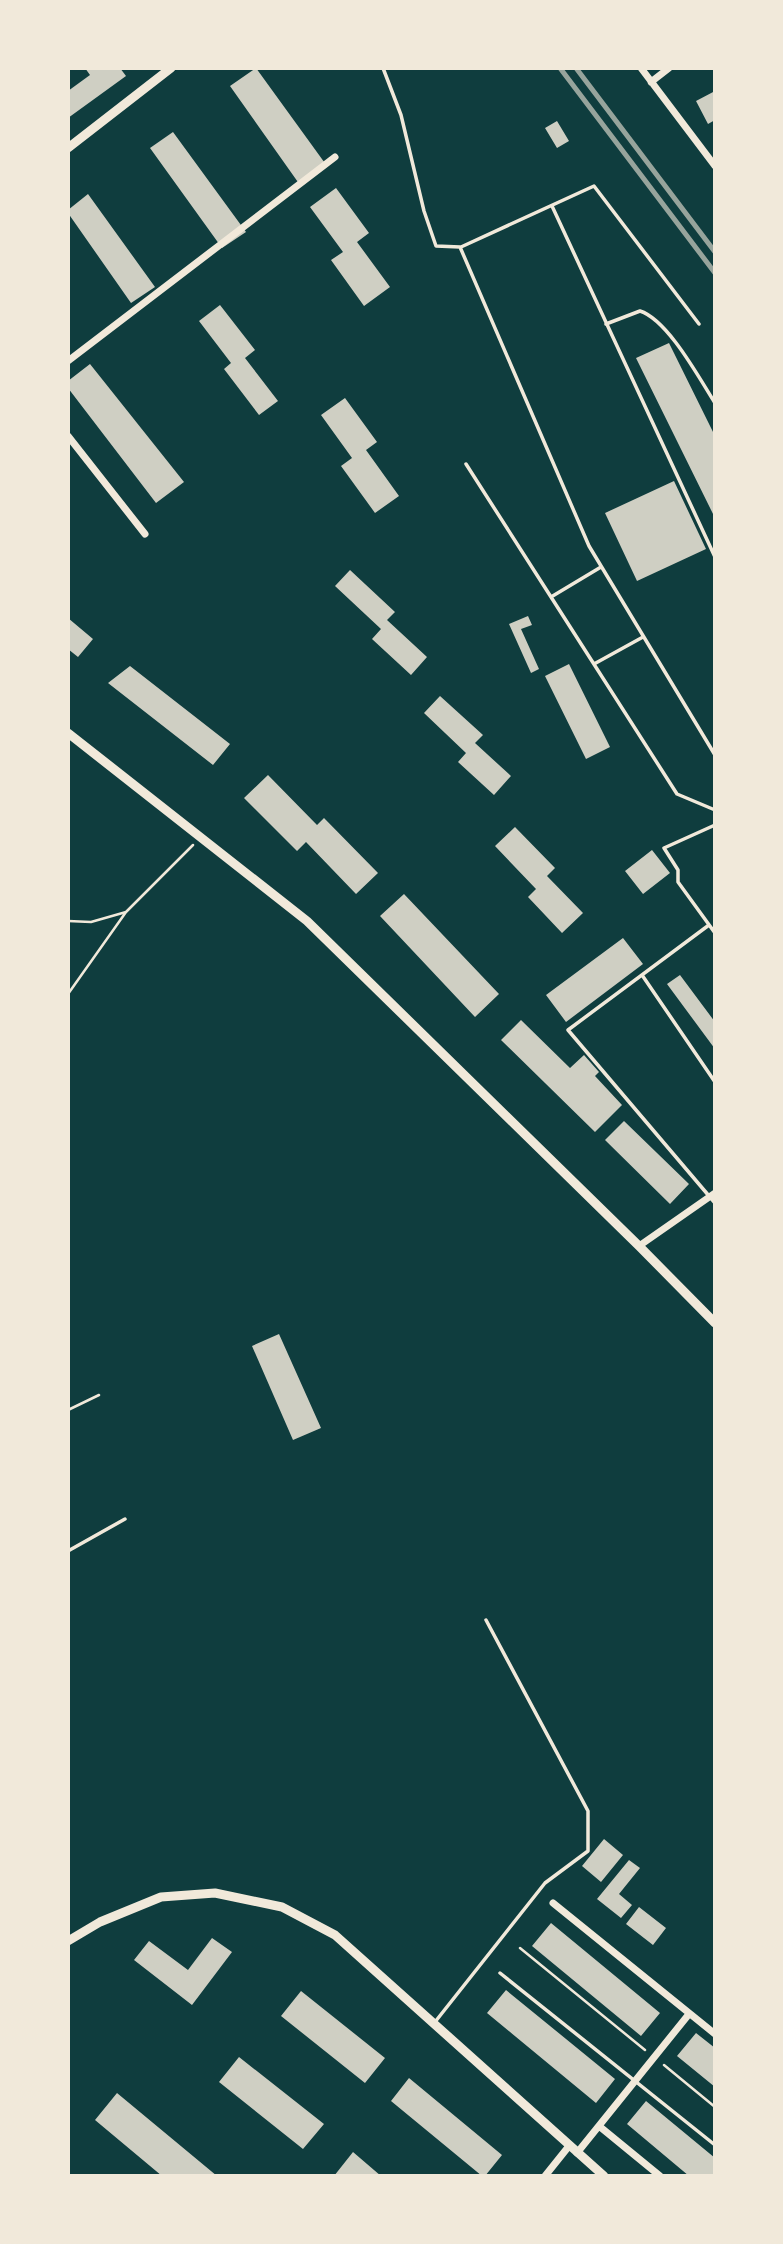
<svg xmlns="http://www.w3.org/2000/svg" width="783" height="2244" viewBox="0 0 783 2244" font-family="Inter,sans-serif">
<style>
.building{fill:#cfcfc3}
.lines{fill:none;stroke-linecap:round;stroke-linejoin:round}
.path{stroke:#f1e9da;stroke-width:2.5}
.service{stroke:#f1e9da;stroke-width:3.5}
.minor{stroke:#f1e9da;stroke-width:7}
.tertiary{stroke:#f1e9da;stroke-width:9}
.rail{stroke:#97a49c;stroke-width:5}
</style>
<rect width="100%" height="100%" fill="#0f3d3e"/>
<path class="building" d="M85 68H120L126 76 68 118V91L90 75Z
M256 68 327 166 300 185 230 86Z
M715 91V120L708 124 696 101Z
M557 121 569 141 557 148 545 128Z
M173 132 246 232 222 248 150 148Z
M336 188 369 233 357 242 390 287 364 306 331 260 343 252 310 207Z
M88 194 155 287 131 303 68 213V210Z
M220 305 255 350 245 358 278 401 259 415 224 369 231 363 199 321Z
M669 343 715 436V518L636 358Z
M90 364 184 482 156 503 68 388V381Z
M345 398 377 442 366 450 399 496 375 513 341 466 352 458 321 415Z
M674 481 706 549 637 581 605 513Z
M350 570 395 612 387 620 427 657 411 675 372 639 381 629 335 586Z
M528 616 532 625 521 629 539 669 531 673 509 624Z
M68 618 93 639 78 657 68 649Z
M569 664 610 747 586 759 545 676Z
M130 666 230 744 213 765 108 683Z
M440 696 483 735 475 743 511 776 494 795 458 762 466 753 424 713Z
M268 775 317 825 324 818 378 873 356 894 306 842 297 851 244 798Z
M515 827 555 868 547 876 583 913 562 933 528 897 536 889 495 846Z
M652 850 670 873 643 894 625 871Z
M404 894 499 994 475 1017 380 916Z
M623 938 643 964 566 1022 546 995Z
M680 975 715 1022V1049L667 984Z
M521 1020 570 1068 584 1055 599 1072 595 1076 622 1105 595 1132 501 1040Z
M624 1121 689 1184 670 1204 605 1140Z
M279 1334 321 1428 293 1440 252 1346Z
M604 1839 623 1855 601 1882 582 1866Z
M629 1860 640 1868 619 1894 632 1905 621 1918 597 1899Z
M639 1907 666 1928 653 1945 626 1924Z
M551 1923 660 2013 641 2036 532 1946Z
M212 1938 232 1952 192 2005 134 1960 149 1941 188 1970Z
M506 1990 615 2079 596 2103 487 2013Z
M301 1991 385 2058 365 2083 281 2016Z
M696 2033 715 2048V2087L677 2056Z
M239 2057 324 2124 303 2149 219 2082Z
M409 2078 502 2155 485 2176H482L391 2101Z
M117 2093 217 2176H162L95 2120Z
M646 2101 715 2158V2176H689L627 2124Z
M353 2152 381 2176H334Z"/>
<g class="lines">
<path class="path" d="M68 921 91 922 126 912 193 845
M68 994 126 912
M68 1410 99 1395
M520 1948 645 2050
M664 2065 715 2107"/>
<path class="service" d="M383 68 401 115 424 211 436 246 460 247 589 546 715 755
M552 206 715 557
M461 247 594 186 699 324
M606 324 640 311C668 320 699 378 715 403
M466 464 551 597
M601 567 551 597 677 794 715 810
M594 664 643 637
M715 825 664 848 678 870V882L715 933
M709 925 568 1030 715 1203
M642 975 715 1082
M68 1551 125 1519
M500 1973 715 2145
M435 2022 545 1883 588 1851V1811L486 1620"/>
<path class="minor" d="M641 68 715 166
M651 82 669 68
M68 361 335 157
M68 436 145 534
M639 1246 715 1193
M553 1903 715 2034
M599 2126 660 2176
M577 2153 689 2014
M545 2176 569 2146"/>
<path class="tertiary" d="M68 148 171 68
M68 733 307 921 639 1246 715 1323
M68 1941 100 1922 161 1897 215 1893 282 1907 335 1935 604 2176"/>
<path class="rail" d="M560 68 715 273
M576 68 715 252"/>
</g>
<rect width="783" height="2244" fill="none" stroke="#f1e9da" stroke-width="140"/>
</svg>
